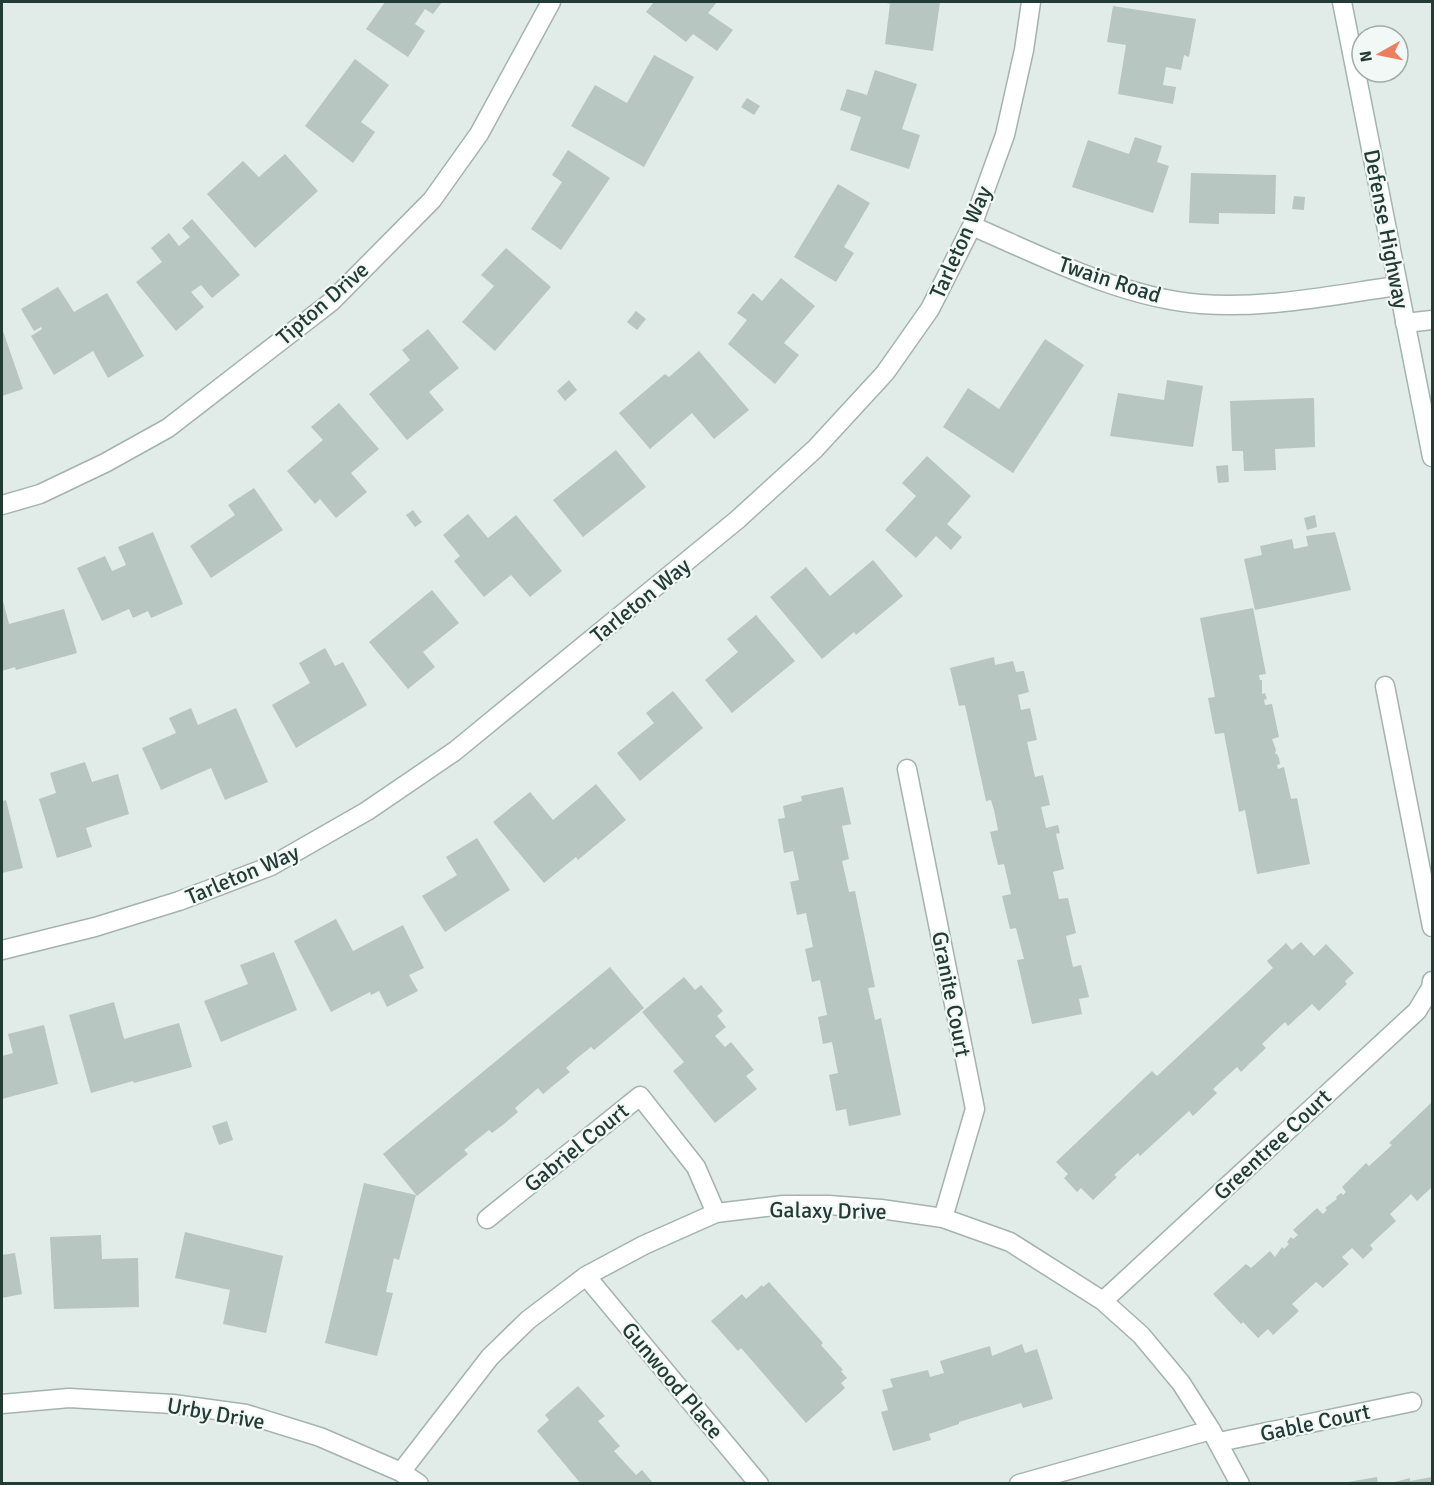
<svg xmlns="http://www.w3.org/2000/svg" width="1434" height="1485" viewBox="0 0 1434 1485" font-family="Signika,sans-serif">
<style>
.building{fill:#b7c6c0}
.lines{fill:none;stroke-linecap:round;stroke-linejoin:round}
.service-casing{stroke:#a4b3ae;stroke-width:21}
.minor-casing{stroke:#a4b3ae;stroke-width:21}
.tertiary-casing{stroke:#a4b3ae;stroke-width:21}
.secondary-casing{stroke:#a0b6ae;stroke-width:21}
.service{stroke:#fff;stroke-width:18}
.minor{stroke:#fff;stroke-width:18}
.tertiary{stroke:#fff;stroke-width:18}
.secondary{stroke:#fff;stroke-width:18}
.labels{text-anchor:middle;stroke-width:4.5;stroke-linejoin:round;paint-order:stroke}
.street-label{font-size:22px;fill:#223b34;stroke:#f2f8f5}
</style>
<rect width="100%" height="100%" fill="#e1ebe7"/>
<path class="building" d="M385 2H442L433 14 425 9 415 24 425 31 408 57 366 29Z
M654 2H717L708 13 733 30 717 51 693 34 686 42 646 12Z
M883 2H940L933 51 885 44 890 4Z
M1113 6 1196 19 1189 57 1184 55 1181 70 1166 67 1163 85 1176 87 1173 104 1118 94 1126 45 1107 42Z
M654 55 694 77 644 167 571 126 595 85 627 103Z
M355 59 389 85 361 122 375 132 353 163 305 126Z
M875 70 917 84 902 129 920 135 909 169 850 150 861 117 840 110 847 89 867 95Z
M747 98 760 106 754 115 741 107Z
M1135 137 1162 146 1157 162 1169 166 1153 213 1072 187 1088 140 1129 154Z
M568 150 610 178 561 250 531 229 562 182 552 175Z
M285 154 318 191 255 248 207 194 243 161 259 177Z
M1191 173 1276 175 1275 214 1219 213V224L1189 223Z
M838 184 870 203 844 247 854 253 836 282 794 257Z
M1294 196 1305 197 1304 210 1292 209Z
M192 219 240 275 212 298 201 285 191 292 204 307 176 331 136 282 162 262 151 248 169 233 179 246 190 237 182 228Z
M506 248 551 287 495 351 462 322 494 286 481 275Z
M781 278 815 306 784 343 799 355 775 384 728 344 747 320 737 313 753 293 762 301Z
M58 287 74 312 107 293 144 356 108 378 93 351 54 375 31 336 42 329 41 327 34 331 21 309Z
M636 311 646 319 637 330 627 322Z
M2 328 23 389 2 396Z
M428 329 459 368 429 392 444 410 407 440 369 394 410 360 402 350Z
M1045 339 1084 365 1013 473 943 427 968 388 999 409Z
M699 351 749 410 714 439 692 413 650 449 619 413 665 374 669 377Z
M569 380 577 390 565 401 557 391Z
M1167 380 1203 386 1193 447 1110 436 1118 393 1164 400Z
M1314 398 1315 447 1275 449 1276 470 1244 471 1243 451H1232L1230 401Z
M339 403 379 449 351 473 367 492 336 518 320 499 315 504 287 471 323 440 311 427Z
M616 450 646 487 583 537 553 500Z
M927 456 971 496 947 524 962 537 951 550 936 536 916 558 885 530 916 496 902 483Z
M1228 465 1229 482 1218 483 1216 466Z
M254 488 283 530 211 578 190 546 235 515 228 505Z
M413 510 422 522 415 527 406 515Z
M468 514 488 538 516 515 562 571 530 597 511 575 484 597 454 561 460 556 443 535Z
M1315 515 1317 527 1307 530 1304 518Z
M153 532 183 604 151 618 148 611 133 618 129 609 102 621 77 568 105 556 112 571 126 565 118 547Z
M1335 532 1351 590 1255 610 1244 559 1262 555 1260 546 1292 539 1294 549 1308 546 1306 536Z
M873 560 903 596 856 635 854 632 822 659 770 597 806 567 830 596Z
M432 590 459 623 423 652 435 667 408 689 369 642Z
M2 597 9 624 64 609 77 653 16 670 15 667 2 671Z
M1253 608 1266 674 1259 675 1260 680H1262V694L1265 693 1267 699 1264 700 1265 705 1272 704 1279 737 1272 739 1276 750 1275 754H1277L1279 758 1280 764 1277 765 1278 769 1284 767 1291 799 1297 798 1310 864 1257 874 1245 810 1239 812 1224 733 1215 734 1208 698 1215 697 1200 618Z
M756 615 795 661 732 713 705 680 738 652 727 639Z
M325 648 335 666 343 662 367 705 296 748 272 705 310 683 299 663Z
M994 657 995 665 1013 661 1016 672 1024 671 1029 692 1018 695 1021 710 1030 708 1037 740 1027 742 1035 777 1043 775 1050 805 1041 807 1046 828 1058 825 1060 833 1056 834 1064 869 1053 872 1059 899 1068 898 1076 933 1066 936 1073 967 1081 965 1089 997 1079 999 1082 1014 1032 1024 1017 960 1024 959 1016 928 1010 929 1002 896 1011 894 1004 864 998 865 990 832 998 830 994 810 991 800 986 801 965 705 959 706 950 668Z
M673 691 703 728 640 781 617 753 654 723 646 713Z
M191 708 198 725 236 708 268 782 225 800 211 768 161 790 142 748 176 733 169 718Z
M85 762 92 782 118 774 129 814 86 828 92 847 57 858 39 799 56 793 50 773Z
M596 784 626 820 578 860 576 857 544 883 493 822 530 792 553 820Z
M843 787 851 824 842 826 849 859 842 861 849 892 855 891 875 987 868 988 874 1015 875 1020 881 1018 901 1115 849 1126 846 1109 836 1111 829 1075 838 1073 832 1042 823 1044 818 1017 827 1015 820 980 812 982 805 949 813 947 806 913 797 915 790 882 799 880 793 851 784 853 778 819 785 818 783 806 802 801 801 796Z
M6 800 23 868 2 873V801Z
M477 838 510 890 445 932 422 896 457 875 446 857Z
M336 919 353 951 403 925 424 968 409 975 418 991 387 1007 379 991 371 995 370 992 331 1012 294 941Z
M1301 942 1314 956 1326 944 1354 973 1345 981 1347 984 1319 1011 1312 1004 1288 1026 1285 1022 1262 1044 1266 1048 1250 1063 1241 1072 1237 1067 1213 1089 1217 1093 1193 1116 1189 1111 1140 1156 1138 1153 1114 1175 1117 1177 1093 1200 1081 1188 1077 1192 1064 1178 1068 1174 1056 1162 1152 1071 1157 1076 1273 968 1267 961 1286 943 1292 950Z
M274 952 297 1010 221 1042 204 1001 248 984 240 965Z
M610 967 644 1008 594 1050 591 1047 576 1059 566 1068 570 1072 543 1094 538 1088 515 1108 518 1112 504 1124 492 1133 489 1130 464 1150 468 1154 417 1196 383 1154Z
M684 977 695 990 701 985 723 1011 717 1016 726 1027 715 1036 725 1047 731 1042 754 1070 746 1076 757 1089 715 1123 673 1071 684 1062 642 1012Z
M114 1002 124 1039 179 1023 192 1067 134 1083 133 1081 91 1093 69 1015Z
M44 1025 58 1084 2 1099V1056L13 1053 8 1034Z
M1432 1102V1187L1417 1201 1411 1194 1390 1214 1396 1221 1370 1245 1373 1249 1363 1259 1352 1248 1342 1257 1349 1264 1323 1288 1316 1282 1292 1304 1299 1311 1273 1335 1268 1329 1258 1338 1243 1322 1241 1324 1213 1294 1246 1264 1251 1268 1270 1251 1275 1257 1282 1247 1284 1249 1289 1244 1287 1242 1291 1237 1293 1239 1298 1235 1293 1230 1317 1208 1323 1214 1327 1210 1325 1208 1337 1199 1336 1197 1341 1193 1343 1195 1346 1192 1342 1187 1366 1163 1369 1166 1392 1145 1389 1143Z
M227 1121 233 1140 219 1145 212 1126Z
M364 1183 416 1195 399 1260 394 1258 388 1283 386 1292 393 1293 377 1356 325 1343Z
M185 1232 283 1256 266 1333 223 1324 230 1290 175 1278Z
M101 1235 102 1259 138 1258 139 1307 54 1309 50 1237Z
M15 1253 22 1294 2 1298V1255Z
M769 1282 823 1343 821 1345 843 1370 841 1371 847 1378 841 1383 845 1388 806 1423 741 1348 738 1351 711 1321 742 1294 746 1299 762 1285 763 1287Z
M1022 1344 1025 1353 1037 1349 1053 1399 1023 1408 1021 1403 959 1422V1424L929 1434 931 1440 893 1451 881 1412 888 1410 882 1390 893 1387 890 1379 928 1370 930 1377 944 1373 940 1361 990 1346 992 1356Z
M578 1386 605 1416 598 1421 620 1446 614 1451 636 1475 642 1470 654 1484H581L537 1431 549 1420 545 1415Z
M1377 1477 1378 1484H1348V1482Z
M1432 1477V1484H1387L1410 1478V1481Z"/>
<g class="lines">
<g class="service-casing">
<path id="service" d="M1405 323 1432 320"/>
</g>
<g class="minor-casing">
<path id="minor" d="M972 226C1044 257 1122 298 1201 304 1267 309 1332 295 1397 286
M2 505 40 494 105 463 168 428 331 302 432 200 479 134 551 2
M1385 686 1432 927
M907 769 975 1109 943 1218
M2 950 95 927 179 901 271 866 367 811 455 751 737 520 815 449 885 373 930 309 972 226 1005 135 1024 50 1031 2
M487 1219 640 1096 696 1167 716 1213
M586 1276 759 1484
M1103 1301 1417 1011 1431 988 1432 981
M1219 1442 1412 1402
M401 1472 490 1357 528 1320 586 1276 644 1245 716 1213 783 1205H829L881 1209 943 1218 1010 1242 1103 1301 1141 1335 1181 1383 1211 1430 1240 1484
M1019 1484 1211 1430"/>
</g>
<g class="tertiary-casing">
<path id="tertiary" d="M2 1404 69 1398 173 1404 246 1414 320 1437 401 1472 419 1484"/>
</g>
<g class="secondary-casing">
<path id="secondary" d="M1342 2 1432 457"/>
</g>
<use href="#service" class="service"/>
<use href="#minor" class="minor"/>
<use href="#tertiary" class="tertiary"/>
<use href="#secondary" class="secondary"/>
</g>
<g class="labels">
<g class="street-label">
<text transform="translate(1387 229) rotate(79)" y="8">Defense Highway</text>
<text transform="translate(960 242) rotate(-66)" y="8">Tarleton Way</text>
<text transform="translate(1110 279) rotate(18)" y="8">Twain Road</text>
<text transform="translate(322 303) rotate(-41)" y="8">Tipton Drive</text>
<text transform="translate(640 600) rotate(-39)" y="8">Tarleton Way</text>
<text transform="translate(242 874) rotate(-23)" y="8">Tarleton Way</text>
<text transform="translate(952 994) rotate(79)" y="8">Granite Court</text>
<text transform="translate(1272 1144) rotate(-43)" y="8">Greentree Court</text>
<text transform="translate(576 1147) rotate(-39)" y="8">Gabriel Court</text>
<text transform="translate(828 1210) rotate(1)" y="8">Galaxy Drive</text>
<text transform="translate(673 1380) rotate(50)" y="8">Gunwood Place</text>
<text transform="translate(216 1413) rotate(10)" y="8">Urby Drive</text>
<text transform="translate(1315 1422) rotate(-12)" y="8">Gable Court</text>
</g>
</g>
<rect width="1434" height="1485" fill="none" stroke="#223b34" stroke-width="6"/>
<g transform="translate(1380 54) rotate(261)"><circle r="28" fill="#f2f8f5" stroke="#9faca8" stroke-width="1.5"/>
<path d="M0-4.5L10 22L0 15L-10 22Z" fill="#ec805e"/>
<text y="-9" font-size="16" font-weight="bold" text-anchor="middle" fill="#223b34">N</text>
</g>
</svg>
